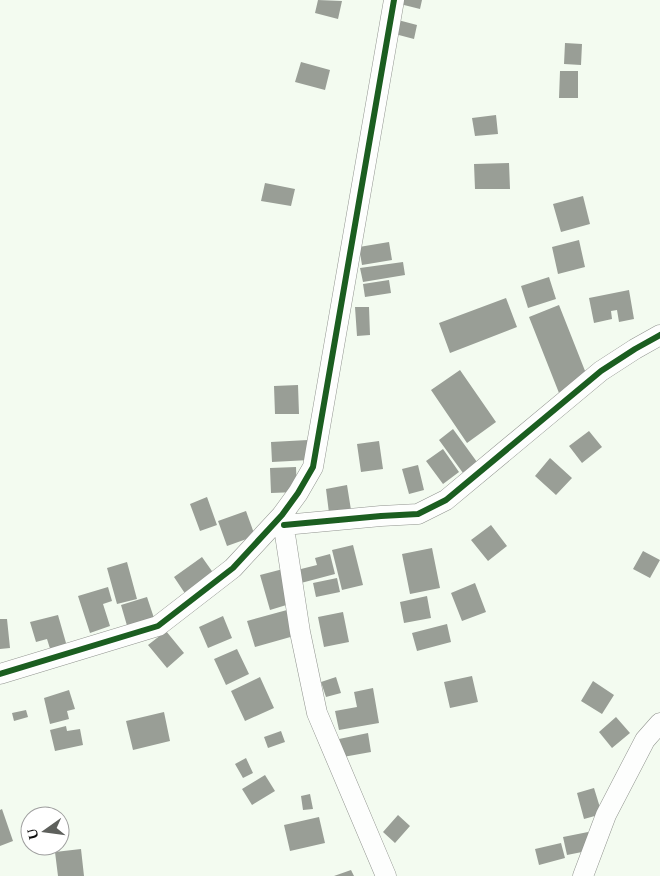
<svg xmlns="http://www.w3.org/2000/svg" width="660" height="876" viewBox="0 0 660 876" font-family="Spectral,serif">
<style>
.building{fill:#999e96}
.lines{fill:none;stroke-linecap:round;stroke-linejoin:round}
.street-casing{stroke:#91948f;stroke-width:21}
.street{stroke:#fdfefd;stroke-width:20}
.cycleway-casing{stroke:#fff;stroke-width:9}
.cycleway{stroke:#1b5e20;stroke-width:6}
</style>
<rect width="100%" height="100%" fill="#f3fbf0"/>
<path class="building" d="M318 0 342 1 338 19 315 13Z
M397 0H422L420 9 396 3Z
M398 20 417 25 414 39 395 34Z
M565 43 582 44 581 65 564 64Z
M301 62 330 70 325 90 295 82Z
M560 71H578V98H559Z
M496 115 498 134 475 136 472 118Z
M509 163 510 189H475L474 164Z
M265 183 295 189 291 206 261 201Z
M583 196 590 224 561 232 553 204Z
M579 240 585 267 558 274 552 247Z
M389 242 392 260 362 265 359 247Z
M403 262 405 275 363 282 360 268Z
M549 277 556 299 528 308 521 286Z
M389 280 391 293 365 297 363 284Z
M629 290 634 319 619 322 617 310 611 311 612 319 594 323 589 298Z
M506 298 517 327 450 353 439 323Z
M559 305 589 381 559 393 529 317Z
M355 307H369L370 335 357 336Z
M460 370 496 422 467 443 431 390Z
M298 385 299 414H275L274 386Z
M453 429 477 462 463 473 439 440Z
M589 431 602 447 582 463 569 446Z
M308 440 309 460 272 462 271 442Z
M379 441 383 469 361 472 357 444Z
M443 449 459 472 443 484 426 461Z
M550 458 572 478 556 495 535 476Z
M418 465 424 490 409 494 402 469Z
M296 467 297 492 271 493 270 468Z
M347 485 351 510 329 513 326 489Z
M207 497 217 525 200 531 190 504Z
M246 511 255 536 227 546 218 521Z
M491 525 507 546 488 561 471 540Z
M353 545 363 585 342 590 332 550Z
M432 548 440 588 410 594 402 554Z
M643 551 660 560 650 578 633 569Z
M330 554 335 574 301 583 297 570 317 565 315 558Z
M202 557 214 574 186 595 174 577Z
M127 562 137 599 117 604 107 568Z
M283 569 293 603 270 610 260 575Z
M337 578 340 592 316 597 313 583Z
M475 583 486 612 462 621 451 593Z
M108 587 112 601 103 604 110 626 90 633 78 596Z
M427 596 431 618 404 623 400 602Z
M147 597 155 621 128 629 121 605Z
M287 610 294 636 255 647 247 621Z
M343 612 349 642 324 647 318 617Z
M58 615 68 650 52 655 47 639 36 642 30 622Z
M223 616 232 638 208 648 199 627Z
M0 619H7L10 648 0 649Z
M447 624 451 642 417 651 412 633Z
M166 631 184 653 167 668 148 645Z
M237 649 249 674 226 685 214 659Z
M472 676 478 702 450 708 444 682Z
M260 677 274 708 245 721 231 691Z
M336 677 341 693 326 697 321 682Z
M593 681 614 695 602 714 581 701Z
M373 688 379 723 339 730 335 711 357 707 354 692Z
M69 690 75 709 67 711 69 719 50 724 44 698Z
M26 710 28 717 14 721 12 713Z
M164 712 170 741 133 750 126 721Z
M616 717 630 733 612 748 599 732Z
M66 726 67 731 80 729 83 745 55 751 50 730Z
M281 731 285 742 268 748 264 737Z
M368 733 371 752 343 757 339 739Z
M246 758 253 773 243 778 235 764Z
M265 775 275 791 252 805 242 789Z
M594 788 602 814 584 819 577 793Z
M310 794 313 809 303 810 301 796Z
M2 809 13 841 0 846V810Z
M398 815 410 826 395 843 383 832Z
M319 817 325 843 290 851 284 825Z
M588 832 592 850 567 855 563 837Z
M561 843 565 858 539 865 535 849Z
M81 849 84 876H58L55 852Z
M351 870 354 876H334Z"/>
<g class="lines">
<g class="street-casing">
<path id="street" d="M282 515 300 632 317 713 386 876
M284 525 381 516 418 514 446 500 601 371 635 349 660 335
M0 674 158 626 233 568 282 515 298 493 313 467 394 0
M583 876 606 815 645 740 660 723"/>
</g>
<use href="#street" class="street"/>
<g class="cycleway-casing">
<path id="cycleway" d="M284 525 381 516 418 514 446 500 601 371 635 349 660 335
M0 674 158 626 233 568 282 515 298 493 313 467 394 0"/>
</g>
<use href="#cycleway" class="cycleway"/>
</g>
<g transform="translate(45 831) rotate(256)"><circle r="24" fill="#ffffff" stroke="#9e9e9e"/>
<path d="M0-4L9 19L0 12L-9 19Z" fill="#5e605c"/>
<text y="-8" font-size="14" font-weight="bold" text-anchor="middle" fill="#0d0d0d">U</text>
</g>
</svg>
